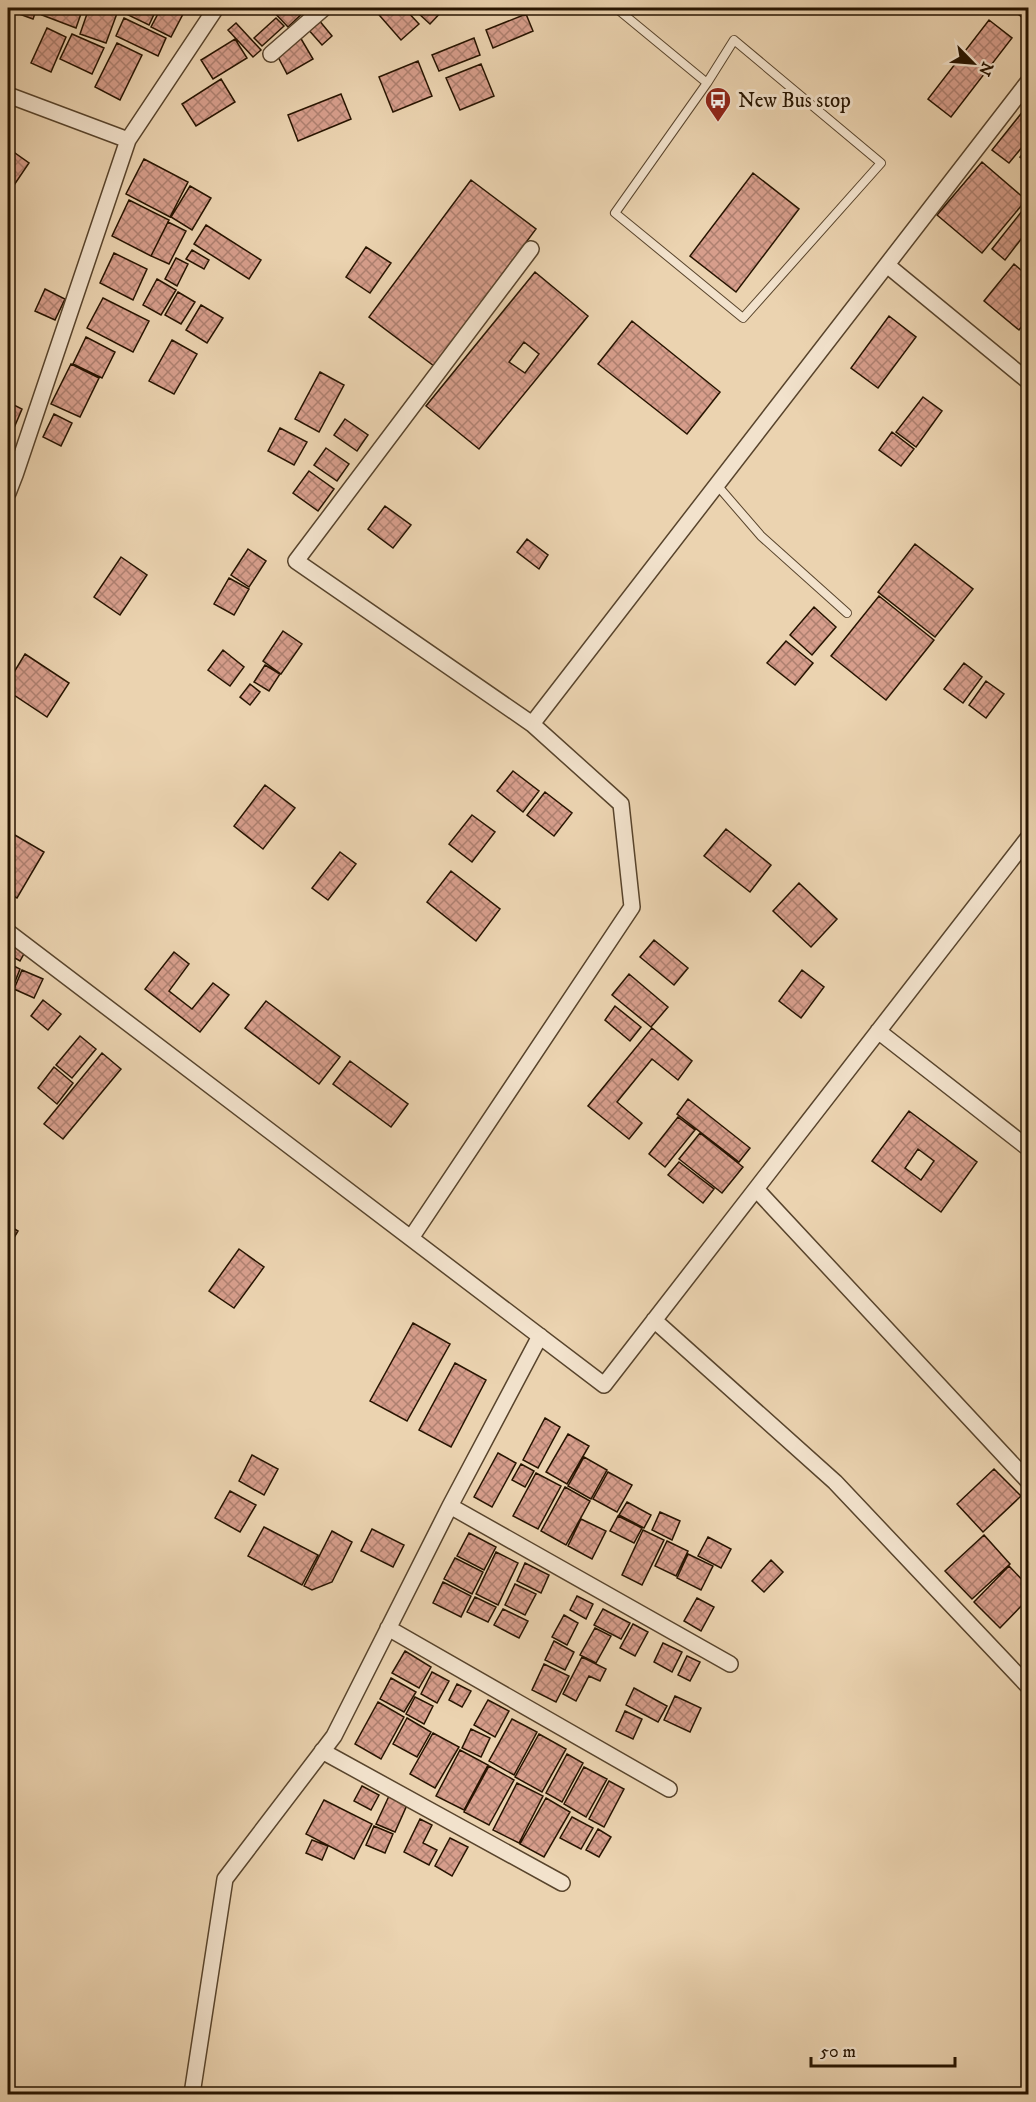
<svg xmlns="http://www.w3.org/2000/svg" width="1036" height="2102" viewBox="0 0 1036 2102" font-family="'IM FELL DW Pica',serif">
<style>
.building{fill:url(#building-cross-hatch);stroke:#271400;stroke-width:1.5;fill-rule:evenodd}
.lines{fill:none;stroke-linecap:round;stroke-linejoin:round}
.service-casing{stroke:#58442c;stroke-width:10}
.minor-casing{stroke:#58442c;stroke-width:18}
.service{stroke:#f2e2cc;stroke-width:8}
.minor{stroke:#f2e2cc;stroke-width:15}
.labels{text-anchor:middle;stroke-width:6;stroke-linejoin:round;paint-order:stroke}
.poi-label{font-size:21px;fill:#271400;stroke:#f2e2cc;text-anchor:start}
</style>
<defs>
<pattern id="building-cross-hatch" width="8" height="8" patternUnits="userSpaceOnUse" patternTransform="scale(1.5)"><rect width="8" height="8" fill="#d79e8c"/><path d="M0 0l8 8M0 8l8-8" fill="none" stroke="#ae8070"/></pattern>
</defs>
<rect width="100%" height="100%" fill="#ebd3b0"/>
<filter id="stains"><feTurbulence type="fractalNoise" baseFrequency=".00333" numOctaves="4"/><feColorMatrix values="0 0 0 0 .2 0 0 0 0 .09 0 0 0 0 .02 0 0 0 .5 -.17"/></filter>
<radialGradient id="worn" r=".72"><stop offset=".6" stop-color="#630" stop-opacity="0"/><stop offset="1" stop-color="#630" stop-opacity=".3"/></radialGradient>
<path class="building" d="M8 8H37L33 19 8 10Z
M45 8H83L76 28 42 15Z
M89 8H119L106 43 80 34Z
M126 8H157L149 25 124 13Z
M161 8H169L183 14 171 37 151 27Z
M270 8H308L288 27Z
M373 8H404L419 24 401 40Z
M422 8H445L430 24 417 12Z
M1010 8H1028V20L1027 21Z
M526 14 533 31 493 48 486 30Z
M124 18 166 38 158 56 116 36Z
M276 18 284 26 262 46 254 38Z
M318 19 332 36 322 45 307 28Z
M989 20 1012 38 951 117 928 99Z
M236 23 261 50 253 57 228 30Z
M47 28 66 37 51 72 31 63Z
M72 34 104 48 92 74 60 59Z
M300 37 313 59 287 74 275 51Z
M474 38 480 55 439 71 432 55Z
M235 39 247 58 213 79 201 60Z
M117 43 142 55 120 100 95 87Z
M418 61 432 96 393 112 379 77Z
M481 64 494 96 460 110 446 78Z
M221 79 235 102 196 126 182 104Z
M341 94 351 119 298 141 288 115Z
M1028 105V140L1009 163 992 150Z
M1028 147V163L1020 157Z
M8 148 29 163 8 194Z
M144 159 188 182 170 217 126 194Z
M982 162 1026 200 982 253 937 215Z
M753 173 799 209 736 292 690 256Z
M471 180 536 229 434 366 369 317Z
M190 186 211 198 192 230 171 217Z
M129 200 169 220 151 256 112 236Z
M1026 206 1028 208V230L1005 260 992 249Z
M168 222 186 231 169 264 151 256Z
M206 225 261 260 249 279 194 244Z
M366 247 391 263 370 293 346 277Z
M192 250 209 260 204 269 186 259Z
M114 253 147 269 133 300 100 283Z
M176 258 188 264 177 286 165 279Z
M1014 264 1028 276V318L1019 330 984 301Z
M535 272 588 316 479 449 426 406ZM524 342 539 354 525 373 509 362Z
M157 279 176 290 161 315 143 305Z
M45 289 65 299 55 320 35 311Z
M178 292 195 302 181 324 165 315Z
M103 298 149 321 133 352 87 328Z
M201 305 223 318 207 343 186 330Z
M889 316 916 337 878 388 851 368Z
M632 321 720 392 687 434 598 364Z
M86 337 115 352 102 378 73 364Z
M172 340 197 354 174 394 149 381Z
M71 364 99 378 80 417 51 404Z
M320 372 344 385 319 432 295 419Z
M923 397 942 411 916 447 896 432Z
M8 402 22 409 8 442Z
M54 414 72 423 61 446 43 437Z
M345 419 368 435 357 451 334 435Z
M280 428 307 442 294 465 268 451Z
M892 432 914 449 901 466 879 450Z
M326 448 349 464 337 481 314 465Z
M309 471 334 489 318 511 293 493Z
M385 506 411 525 393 548 368 529Z
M527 539 548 555 539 569 517 552Z
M915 544 973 589 935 637 878 592Z
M248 549 266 561 249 587 231 575Z
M121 557 147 575 120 615 94 597Z
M229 578 249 589 234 615 214 604Z
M879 596 934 640 886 700 831 656Z
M814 607 836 627 812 655 790 635Z
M283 631 302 644 281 674 263 661Z
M786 641 813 663 795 685 767 663Z
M223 650 244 667 230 686 208 670Z
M25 654 69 683 47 717 8 691V682Z
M964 663 982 677 963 703 944 689Z
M265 665 280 674 269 691 254 682Z
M986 681 1004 694 986 718 969 705Z
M250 684 260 692 250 705 240 697Z
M513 771 539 791 523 812 497 791Z
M265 785 295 808 263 849 234 826Z
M545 792 572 813 554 836 527 815Z
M472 815 495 832 472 862 449 844Z
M726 829 771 865 750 892 704 856Z
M8 831 44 852 17 898 8 893Z
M340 852 356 864 328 900 312 888Z
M451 871 500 909 476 941 427 902Z
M799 883 837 919 811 947 773 911Z
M654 940 688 968 674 985 640 957Z
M8 941 26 950 20 961 8 954Z
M174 952 189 964 169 991 192 1009 213 983 229 995 200 1032 145 989Z
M8 963 20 969 15 982 8 978Z
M22 970 43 979 34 998 14 989Z
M802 970 824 987 801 1018 779 1001Z
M629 974 668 1007 651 1027 612 995Z
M43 1000 61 1014 48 1030 31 1016Z
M266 1001 340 1057 319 1084 245 1028Z
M615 1006 641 1027 630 1041 605 1020Z
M652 1028 692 1061 678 1080 652 1059 617 1102 642 1123 629 1139 588 1106Z
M80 1036 96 1049 72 1078 56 1065Z
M102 1053 121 1069 63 1139 44 1124Z
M350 1061 408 1104 391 1127 333 1084Z
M54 1067 73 1083 57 1104 38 1088Z
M688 1099 750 1148 739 1162 677 1114Z
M909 1111 977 1162 941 1212 872 1161ZM918 1149 934 1161 921 1180 905 1168Z
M678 1117 695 1130 665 1167 649 1154Z
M700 1133 743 1167 722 1193 679 1159Z
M679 1162 714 1189 703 1203 668 1175Z
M8 1225 18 1231 8 1248Z
M239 1249 264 1267 234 1308 209 1291Z
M413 1323 450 1344 407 1421 370 1401Z
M455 1363 486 1380 451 1447 419 1430Z
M545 1418 560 1427 538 1468 523 1460Z
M568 1434 589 1446 567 1484 546 1472Z
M498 1453 516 1463 492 1507 474 1497Z
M252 1455 278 1469 264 1495 239 1481Z
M584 1457 607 1470 591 1499 568 1486Z
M521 1464 534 1471 525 1487 512 1480Z
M994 1469 1021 1496 983 1532 957 1504Z
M608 1472 632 1485 617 1512 593 1499Z
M536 1473 561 1486 538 1529 513 1516Z
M565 1487 590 1501 566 1545 541 1531Z
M230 1491 256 1505 240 1532 215 1518Z
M627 1502 651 1515 644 1528 619 1515Z
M660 1512 680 1521 672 1540 652 1530Z
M618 1516 642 1528 634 1543 610 1531Z
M581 1519 606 1531 592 1559 568 1546Z
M264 1527 318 1555 302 1585 248 1556Z
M372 1529 404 1545 393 1567 361 1551Z
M643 1530 664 1540 642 1585 622 1575Z
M332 1531 352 1542 332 1582 312 1590 304 1586Z
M469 1533 496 1547 484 1570 457 1556Z
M984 1535 1010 1564 972 1599 945 1571Z
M708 1537 731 1549 721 1568 698 1556Z
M667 1541 688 1551 676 1576 655 1566Z
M496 1552 518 1563 498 1605 476 1594Z
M688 1554 713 1566 701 1590 677 1578Z
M455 1558 483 1572 472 1594 444 1579Z
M771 1560 783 1572 764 1592 752 1581Z
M525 1563 549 1575 541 1593 517 1581Z
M1009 1566 1028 1586V1599L1000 1628 974 1602Z
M443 1582 471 1596 461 1617 433 1603Z
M515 1584 536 1594 525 1615 505 1605Z
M577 1596 593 1604 586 1619 570 1610Z
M475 1597 496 1607 488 1622 467 1612Z
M697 1598 714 1607 701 1631 684 1621Z
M503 1609 528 1621 519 1638 494 1625Z
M603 1609 630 1623 621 1639 594 1625Z
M564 1615 578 1623 567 1645 552 1637Z
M633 1624 648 1632 635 1656 620 1648Z
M595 1628 611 1636 596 1663 580 1655Z
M554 1641 574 1652 565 1670 545 1660Z
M663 1643 682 1652 672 1672 654 1662Z
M405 1651 431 1667 419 1688 392 1673Z
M687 1656 700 1662 690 1681 678 1675Z
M582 1657 606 1669 600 1681 589 1676 576 1701 563 1694Z
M544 1664 569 1676 556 1702 532 1690Z
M432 1672 449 1681 437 1703 421 1694Z
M391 1678 416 1692 404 1712 380 1699Z
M457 1684 471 1691 462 1707 449 1700Z
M634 1688 667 1706 658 1722 626 1705Z
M675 1696 701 1708 690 1732 664 1720Z
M415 1697 433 1706 424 1724 406 1714Z
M488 1700 509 1711 495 1737 474 1725Z
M378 1702 404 1717 381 1759 355 1744Z
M625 1711 642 1719 633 1739 616 1731Z
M407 1718 431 1732 417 1757 393 1744Z
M512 1719 537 1732 514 1775 489 1761Z
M471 1729 490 1738 481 1757 462 1748Z
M433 1733 459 1747 435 1788 410 1774Z
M539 1734 566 1749 542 1792 515 1777Z
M460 1750 488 1765 464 1810 436 1796Z
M567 1754 583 1763 562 1802 546 1793Z
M489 1766 514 1780 489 1825 464 1812Z
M584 1767 607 1779 586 1817 564 1804Z
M609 1781 624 1789 604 1827 589 1819Z
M517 1783 543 1796 519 1843 493 1830Z
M362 1786 379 1795 371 1810 354 1801Z
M389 1796 407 1805 395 1832 376 1824Z
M546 1798 570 1812 544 1857 520 1844Z
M324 1800 372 1824 354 1859 306 1834Z
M572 1817 593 1828 581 1849 560 1838Z
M420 1819 432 1825 423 1843 437 1850 429 1865 404 1852Z
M374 1826 393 1834 385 1853 366 1845Z
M598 1829 611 1837 599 1857 586 1850Z
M450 1838 468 1847 452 1876 435 1866Z
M312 1840 328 1846 322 1860 306 1853Z"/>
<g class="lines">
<g class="service-casing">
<path id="service" d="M616 8 707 83 734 40 881 163 743 318 615 213 707 83
M717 485 761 536 847 613"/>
</g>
<g class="minor-casing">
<path id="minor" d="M271 54 324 8
M8 95 128 140
M531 249 296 561 532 724 1028 82
M887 265 1028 381
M8 493 15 475 128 140 216 8
M8 932 604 1385 1028 838
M878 1031 1028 1148
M756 1189 1028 1481
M411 1238 632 907 621 804 532 724
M654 1320 835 1482 1028 1686
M450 1506 730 1664
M388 1628 669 1789
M322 1751 562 1883
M192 2094 225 1879 334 1736 450 1506 540 1336"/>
</g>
<use href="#service" class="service"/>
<use href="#minor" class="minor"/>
</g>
<defs>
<g id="bus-pin" transform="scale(1.35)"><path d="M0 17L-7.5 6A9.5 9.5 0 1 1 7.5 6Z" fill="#8f2418" stroke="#f2e2cc"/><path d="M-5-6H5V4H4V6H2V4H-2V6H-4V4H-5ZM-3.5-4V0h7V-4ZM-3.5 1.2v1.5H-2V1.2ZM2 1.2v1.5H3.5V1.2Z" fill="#fff"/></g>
</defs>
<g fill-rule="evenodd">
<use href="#bus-pin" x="718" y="100"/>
</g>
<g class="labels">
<g class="poi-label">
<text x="738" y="107">New Bus stop</text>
</g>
</g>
<rect width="1036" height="2102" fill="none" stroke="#ebd3b0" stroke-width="30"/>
<rect x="9" y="9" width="1018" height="2084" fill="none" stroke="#271400" stroke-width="3"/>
<rect x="15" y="15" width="1006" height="2072" fill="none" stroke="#271400" stroke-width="1.5"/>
<g transform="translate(973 63) rotate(115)" stroke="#f2e2cc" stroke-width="4.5" paint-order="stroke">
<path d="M0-4.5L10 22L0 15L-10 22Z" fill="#271400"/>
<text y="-9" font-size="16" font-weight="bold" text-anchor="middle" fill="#271400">N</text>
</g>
<path d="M811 2057v9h144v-9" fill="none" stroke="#271400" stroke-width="3"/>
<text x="820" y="2057" font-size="18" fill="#271400" stroke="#f2e2cc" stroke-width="4.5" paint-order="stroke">50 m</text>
<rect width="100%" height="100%" filter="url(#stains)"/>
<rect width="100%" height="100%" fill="url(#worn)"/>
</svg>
